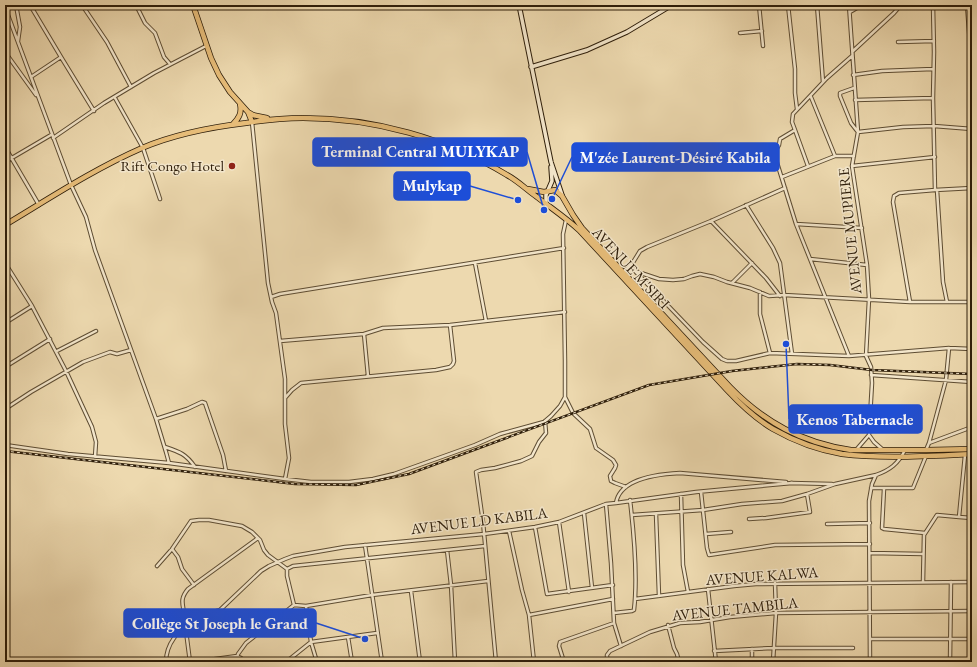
<svg xmlns="http://www.w3.org/2000/svg" width="977" height="667" viewBox="0 0 977 667" font-family="'EB Garamond',serif">
<style>
.lines{fill:none;stroke-linecap:round;stroke-linejoin:round}
.street-casing{stroke:#5e4d33;stroke-width:4.5}
.secondary-casing{stroke:#2e1e0a;stroke-width:5.5}
.highway-casing{stroke:#2e1e0a;stroke-width:6}
.street{stroke:#f3e6cb;stroke-width:2.5}
.secondary{stroke:#f3e6cb;stroke-width:3.5}
.highway{stroke:#e6bc78;stroke-width:4.5}
.rail-casing{stroke:#2e1e0a;stroke-width:2.5}
.rail{stroke:#f3e6cb;stroke-width:1;stroke-dasharray:3;stroke-linecap:butt}
.poi-dot{fill:#8f2418;stroke:#f3e6cb;stroke-width:1.5}
.labels{text-anchor:middle;stroke-width:3;stroke-linejoin:round;paint-order:stroke}
.poi-label{font-size:15px;fill:#2e1e0a;stroke:#f3e6cb;text-anchor:end}
.street-label{font-size:15px;fill:#2e1e0a;stroke:#f3e6cb}
.leader{fill:none;stroke:#1d4ed8;stroke-width:1.5}
.callout-dot{fill:#1d4ed8;stroke:#f3e6cb;stroke-width:1.5}
.callout{fill:#1d4ed8;stroke:#1d4ed8;stroke-width:1.5}
.callout-label{font-size:16px;text-anchor:middle;font-weight:bold;fill:#fff}
</style>
<rect width="100%" height="100%" fill="#edd9af"/>
<filter id="stains"><feTurbulence type="fractalNoise" baseFrequency=".005" numOctaves="4"/><feColorMatrix values="0 0 0 0 .2 0 0 0 0 .09 0 0 0 0 .02 0 0 0 .5 -.17"/></filter>
<radialGradient id="worn" r=".72"><stop offset=".6" stop-color="#630" stop-opacity="0"/><stop offset="1" stop-color="#630" stop-opacity=".3"/></radialGradient>
<g class="lines">
<g class="street-casing">
<path id="street" d="M16 5 20 27 18 41
M30 5 61 57
M82 5 107 42 131 87
M136 5 145 23 155 33 164 57 170 64
M759 5 763 46
M788 5 795 69V93L797 109
M817 5 823 82
M849 5 858 132 852 166 867 265 869 299 866 356 871 367 872 383 869 435 856 450
M933 5 934 52 933 98
M967 5 970 44V129
M5 7 71 185 86 217 95 250 156 419 166 452 169 463
M850 12 862 5
M740 33 762 31
M898 42 934 41
M853 51 894 13 901 5
M5 52 36 95
M853 75 882 71 933 69
M31 77 61 57 94 111
M854 88 840 93V96L851 123 858 132 903 127 934 126 972 129
M811 97 835 156H854
M115 98 143 148 160 199
M855 100 933 98 935 190
M252 122 268 283 272 302 276 313 285 379V424L289 458 285 479
M795 130 808 166
M53 138 104 103 154 73 206 46
M5 147 39 205
M5 162 51 135
M852 166 935 157
M782 177 835 156
M937 190 943 282 947 302
M746 205 773 248 780 263 792 354
M711 221 766 278 780 296
M796 224 862 228
M810 259 867 265
M5 263 32 306 66 371 92 427 96 442 95 457
M475 263 486 321
M630 266 703 342 722 359 727 361H736L770 353 849 356 949 348 972 349
M635 271 659 279 673 280 684 279 692 276 700 274 714 277 727 282 750 288 769 296 784 295 910 302H972
M623 272 632 264 640 251 647 247 711 221 785 188
M732 283 752 263
M760 292V314L770 353
M271 297 280 294 564 248
M910 302 893 202 894 196 899 193 935 190 972 188
M5 323 32 306
M280 341 364 334
M57 351 96 331
M849 356 796 224 774 153 779 145 780 139 795 130 792 122 793 114 827 78 852 56
M5 367 50 339
M871 375 972 382
M368 376 364 334 383 328 450 325 565 312
M565 397 573 413 590 429 596 448 613 460 616 465 615 468 610 476 611 481 615 483 626 487
M285 398 292 390 301 383 436 370 450 367 453 364 454 361 450 325
M5 409 31 392 83 362 110 352 117 354 131 350
M156 419 187 409 202 402 205 403 223 455 226 471
M869 435 874 442 882 449
M929 443 946 380 949 348
M5 445 68 454 169 463 285 479 311 482H349L373 479 394 474 475 445 500 434 544 422 551 416 560 406 565 397V361L563 234 566 220
M165 447C180 452 186 454 195 467
M926 450 929 443 972 427
M791 483 832 484
M871 488H913L926 456
M884 489 882 528 884 529 925 533
M701 492 707 548 709 555 775 545 870 544
M681 494 683 565 688 592
M616 503C620 478 660 474 680 473L786 482
M606 504 611 563 614 623 621 646
M584 513 592 588
M656 514 659 596
M632 515 703 510 742 504 782 501 807 494 835 484 876 475
M959 517 972 518
M749 519 766 518 810 512 807 494
M559 522 569 592
M827 524 870 523
M535 527 547 594 613 585
M509 531 522 590 529 615 534 662
M706 534 731 532
M365 545 382 662
M172 549 178 557 182 569 194 585
M447 550 451 585 455 662
M870 553 923 554
M157 566 172 549 191 521 199 520H209L242 526 252 532 260 540 264 550 268 555 287 569
M287 569 293 566 485 546
M287 569V576L294 605 306 606 311 642 317 662
M923 582 924 535 937 515 959 517 965 455
M708 589 716 662
M411 591 420 662
M635 599 734 586 756 584 972 582
M306 606 372 595 488 581
M614 613 632 611 634 610C638 576 634 534 630 500
M529 615 613 599
M668 625 674 648 677 654 679 662
M348 637 352 662
M870 639H972
M752 649V662
M714 651 773 648H853
M166 662C166 654 169 645 174 638 177 633 182 628 184 622 186 607 177 602 188 589L258 538
M190 662 186 631V624L188 620 193 618 220 610 261 571 269 566 285 559 293 556 345 547 484 534 535 527 559 522 606 504 616 503 696 492 792 483
M194 662 237 656 241 658 246 662
M236 662 238 654 246 643 294 605
M286 662 311 642 377 633
M496 662 483 522 476 472 481 470 495 468 521 461 532 456 539 442 546 433 545 421
M564 662 559 646 560 642 614 623
M607 662V655L610 651 650 632 680 623 700 622 730 617 776 613 972 611
M773 662 776 613 775 583
M870 662 869 501 872 484 876 475C890 470 898 464 905 450
M950 662 951 582"/>
</g>
<g class="secondary-casing">
<path id="secondary" d="M519 5 551 162 562 195
M531 67 587 50 627 32 672 5
M546 203V195L552 181 551 167"/>
</g>
<g class="highway-casing">
<path id="highway" d="M193 5 211 58 219 75 230 92 248 112 252 122
M248 112 253 115 267 118
M233 124C239 118 242 113 240 104
M528 189 544 192 555 190 562 196 573 215 582 228 730 387C764 422 802 443 851 450H926L972 449
M5 225C50 198 94 169 142 148 175 134 212 127 246 123 265 120 284 118 303 118 374 118 446 138 507 175 518 181 527 190 537 197 551 208 566 218 579 230L727 390C741 405 756 419 773 429 794 441 818 450 842 454 882 459 931 456 972 454"/>
</g>
<use href="#street" class="street"/>
<use href="#secondary" class="secondary"/>
<use href="#highway" class="highway"/>
<g class="rail-casing">
<path id="rail" d="M5 451 295 484 356 485 409 474 649 385 732 371 797 364 830 365 872 370 972 374"/>
</g>
<use href="#rail" class="rail"/>
</g>
<circle class="poi-dot" cx="232" cy="166" r="4"/>
<g class="labels">
<g class="poi-label">
<text x="224" y="171">Rift Congo Hotel</text>
</g>
<g class="street-label">
<text transform="translate(850 231) rotate(-96)" y="5">AVENUE MUPIERE</text>
<text transform="translate(631 268) rotate(47)" y="5">AVENUE M'SIRI</text>
<text transform="translate(479 521) rotate(-7)" y="5">AVENUE LD KABILA</text>
<text transform="translate(762 576) rotate(-4)" y="5">AVENUE KALWA</text>
<text transform="translate(735 609) rotate(-6)" y="5">AVENUE TAMBILA</text>
</g>
</g>
<path class="leader" d="M544 210L527 152M552 199L572 157M518 200L470 186M786 344L789 419M365 639L316 623"/>
<g class="callout-dot">
<circle cx="544" cy="210" r="4"/>
<circle cx="552" cy="199" r="4"/>
<circle cx="518" cy="200" r="4"/>
<circle cx="786" cy="344" r="4"/>
<circle cx="365" cy="639" r="4"/>
</g>
<g class="callout">
<rect x="313" y="138" width="214" height="28" rx="4"/>
<rect x="572" y="143" width="207" height="28" rx="4"/>
<rect x="394" y="172" width="76" height="28" rx="4"/>
<rect x="789" y="405" width="133" height="28" rx="4"/>
<rect x="124" y="609" width="192" height="28" rx="4"/>
</g>
<g class="callout-label">
<text x="420" y="157">Terminal Central MULYKAP</text>
<text x="675" y="163">M'zée Laurent-Désiré Kabila</text>
<text x="432" y="191">Mulykap</text>
<text x="855" y="425">Kenos Tabernacle</text>
<text x="220" y="629">Collège St Joseph le Grand</text>
</g>
<rect width="977" height="667" fill="none" stroke="#edd9af" stroke-width="20"/>
<rect x="6" y="6" width="965" height="655" fill="none" stroke="#2e1e0a" stroke-width="2"/>
<rect x="10" y="10" width="957" height="647" fill="none" stroke="#2e1e0a"/>
<rect width="100%" height="100%" filter="url(#stains)"/>
<rect width="100%" height="100%" fill="url(#worn)"/>
</svg>
